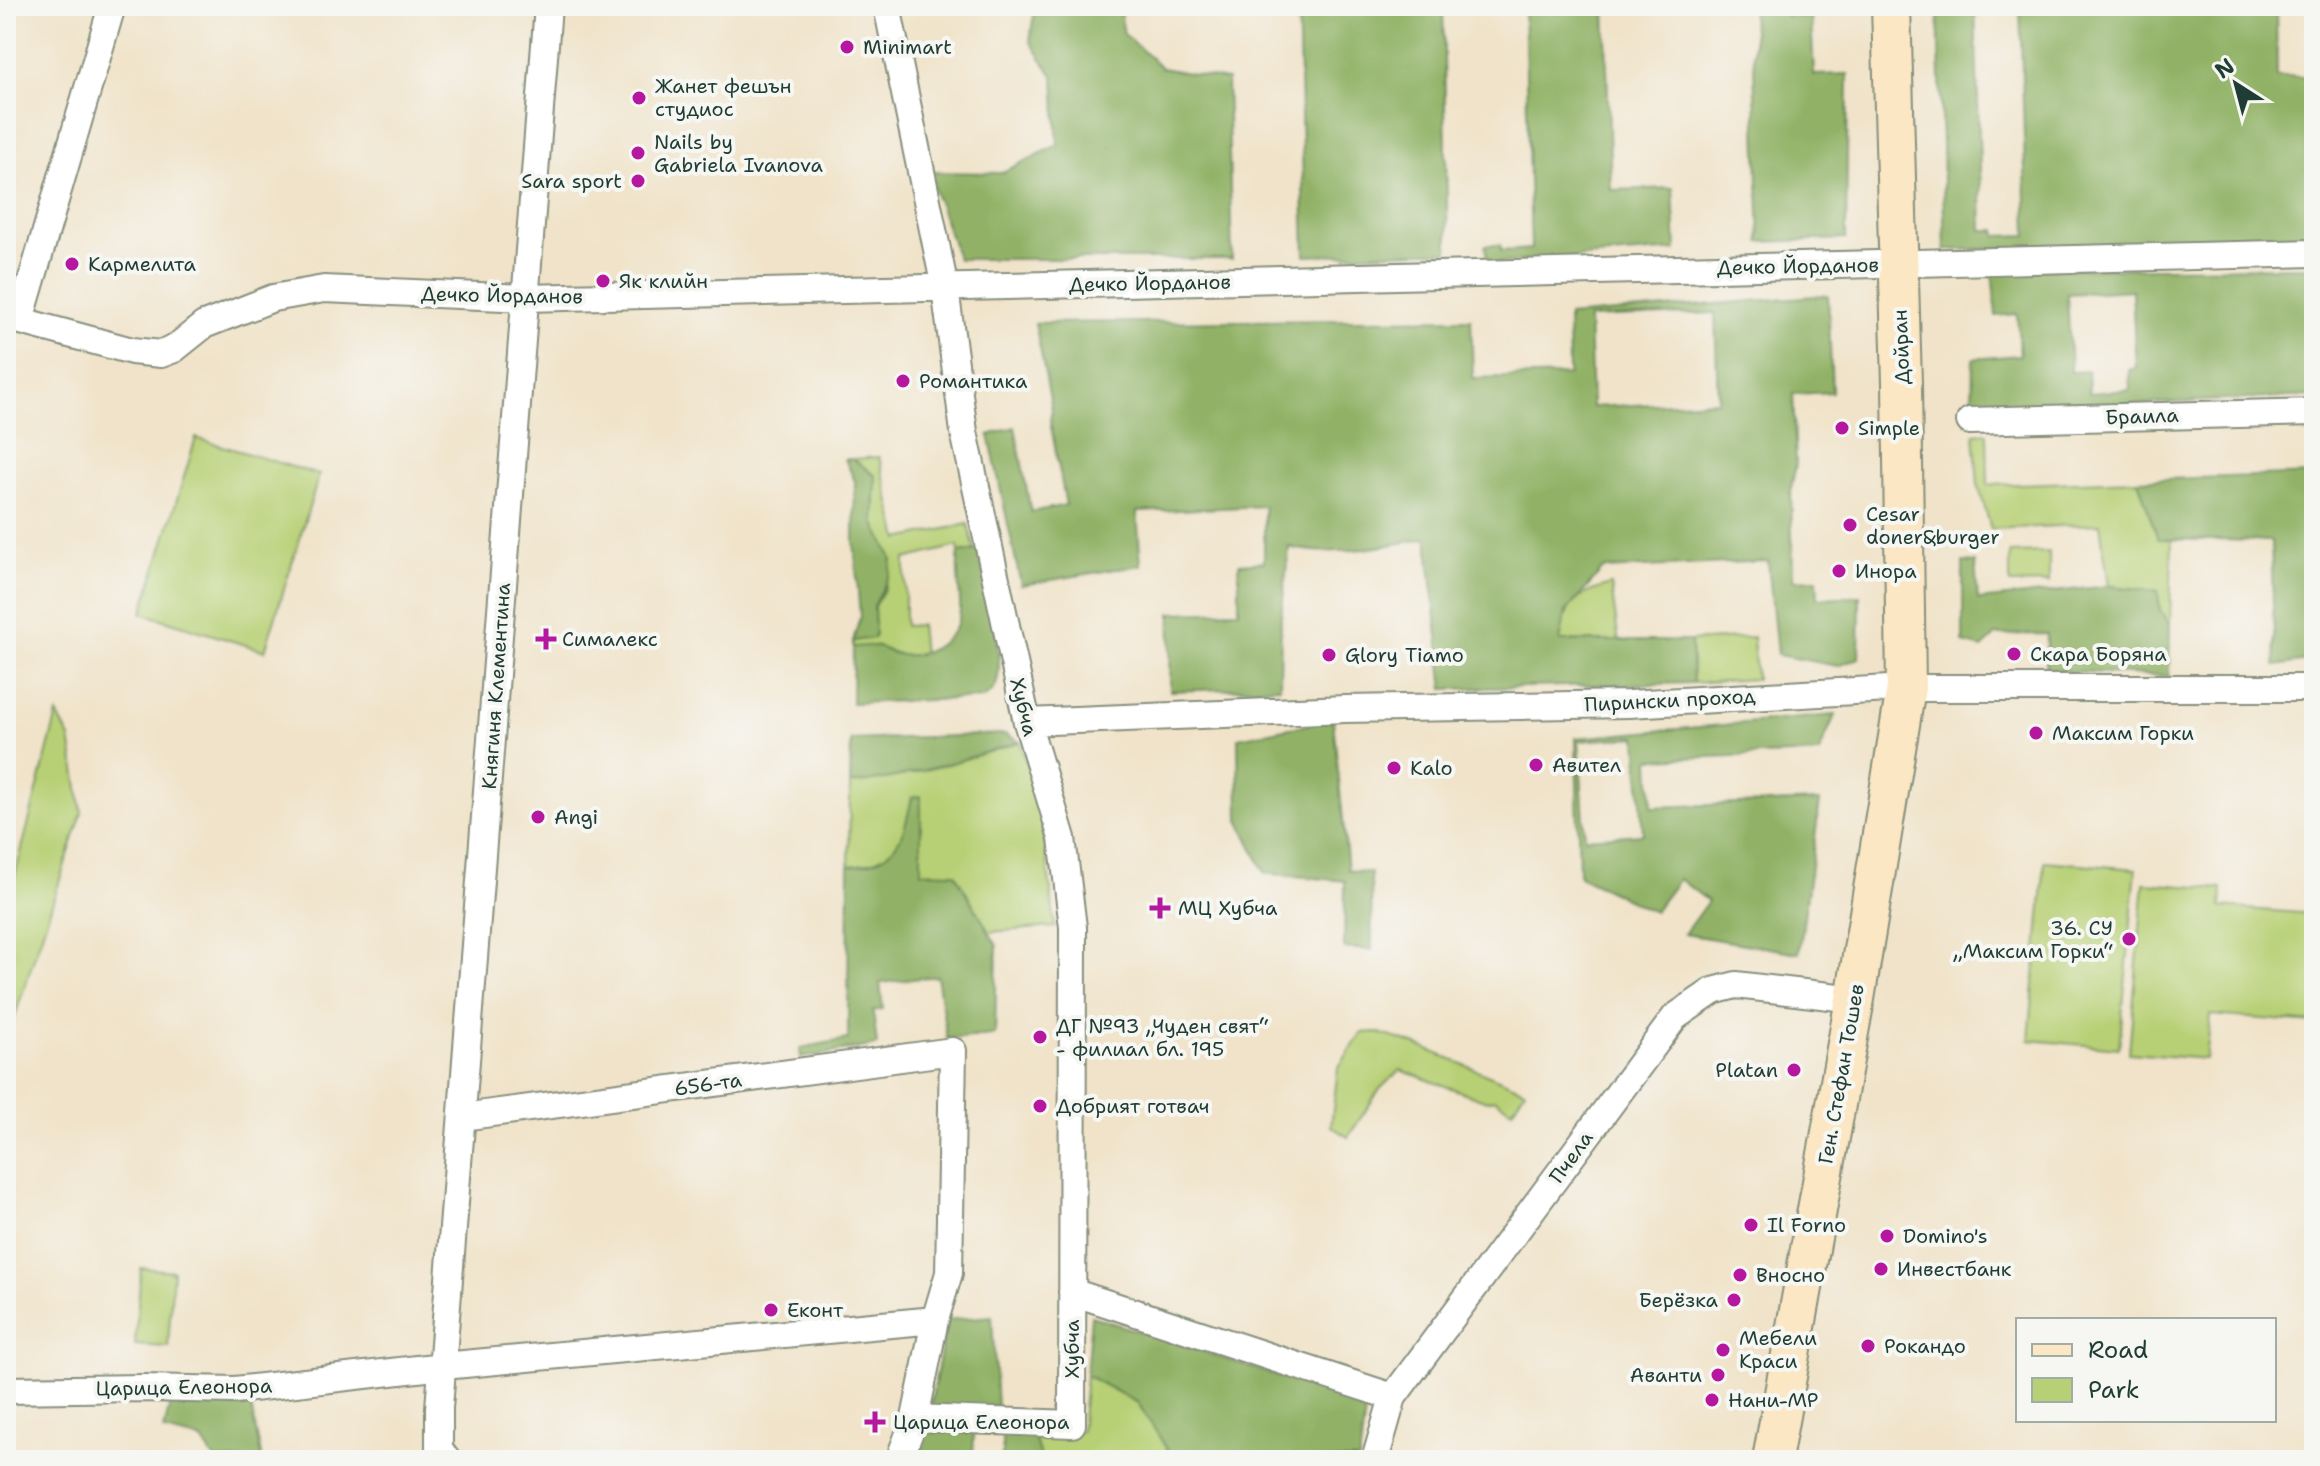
<svg xmlns="http://www.w3.org/2000/svg" width="2320" height="1466" viewBox="0 0 2320 1466" font-family="'Shantell Sans',sans-serif">
<style>
.green{fill:#b7d075;stroke:#6b8654;stroke-width:2}
.forest{fill:#91b266;stroke:#58784d;stroke-width:2;fill-rule:evenodd}
.lines{fill:none;stroke-linecap:round;stroke-linejoin:round}
.street-casing{stroke:#88907e;stroke-width:30}
.secondary-casing{stroke:#88907e;stroke-width:42}
.street{stroke:#fff;stroke-width:26}
.secondary{stroke:#fbe7c3;stroke-width:38}
.poi-dot{fill:#b5179e;stroke:#f6f6f2;stroke-width:3}
.labels{text-anchor:middle;stroke-width:8;stroke-linejoin:round;paint-order:stroke}
.poi-label{font-size:20px;fill:#1f3d34;stroke:#f6f6f2;text-anchor:start}
.street-label{font-size:20px;fill:#1f3d34;stroke:#f6f6f2}
</style>
<rect width="100%" height="100%" fill="#f6f6f2"/>
<filter id="ink" filterUnits="userSpaceOnUse"><feTurbulence type="fractalNoise" baseFrequency=".0125" numOctaves="2"/><feDisplacementMap in="SourceGraphic" scale="16" xChannelSelector="R" yChannelSelector="G"/><feConvolveMatrix kernelMatrix="1 2 1 2 8 2 1 2 1" color-interpolation-filters="sRGB"/></filter>
<filter id="wash" filterUnits="userSpaceOnUse"><feTurbulence type="fractalNoise" baseFrequency=".006" numOctaves="4" result="noise"/><feDisplacementMap in="SourceGraphic" scale="32" xChannelSelector="R" yChannelSelector="G"/><feGaussianBlur stdDeviation="1.8" result="paint"/><feColorMatrix in="noise" values="0 0 0 0 0 0 0 0 0 0 0 0 0 0 0 0 0 1.4 0 .05"/><feComposite in="paint" operator="in"/></filter>
<g filter="url(#wash)">
<rect width="100%" height="100%" fill="#f0e3c9"/>
<path class="green" d="M1987 433 1988 485 2138 480 2158 539H2172L2170 625 2160 610 2158 591 2109 586 2100 524 1991 529 1978 484 1974 434Z
M196 438 319 475 265 651 142 613Z
M879 457 899 539 968 524 975 550 959 553 958 546 905 559V626L920 625 923 654 904 656 875 646 853 647V641L875 637 874 606 884 590 892 559 874 522 876 476 853 459Z
M2049 552V583L2010 584V553Z
M1611 585 1619 643 1559 642C1568 602 1571 596 1611 585Z
M1753 637 1756 679 1693 683 1691 641Z
M57 714 70 738 82 813 6 1043V910Z
M1020 742 1041 810 1055 927 989 932 955 873H920L921 797H912C904 839 896 863 849 866L850 784C909 778 964 759 1020 742Z
M2045 861 2136 869 2119 1048 2029 1040Z
M2144 883 2222 889 2221 907 2314 914V1023L2211 1015 2206 1059 2129 1053Z
M1376 1032 1414 1044 1525 1090 1512 1110 1495 1099 1487 1101 1400 1070 1380 1089 1348 1137 1331 1126 1338 1068 1362 1033Z
M141 1268 173 1271 168 1347 135 1345Z
M1086 1375 1138 1403 1174 1460H1041L1032 1430 1081 1431Z"/>
<path class="forest" d="M1035 6H1119L1124 34 1162 68 1227 80 1232 259H958L928 172 1001 173 1058 145 1054 77 1030 41Z
M1298 6H1443L1448 251 1305 256Z
M1524 6H1605L1611 190 1673 188 1676 250 1488 264 1485 245H1500L1501 251 1531 249Z
M1752 6H1786V17H1811L1814 75 1848 74 1846 239 1760 242Z
M1938 6H1975L1982 230H1996L1997 236 2027 235 2020 6H2276L2277 77H2314L2313 240 1945 250Z
M2311 267V396L1972 412 1973 359 2020 355 2017 314 1996 316 1992 269ZM2132 290 2136 368 2129 370 2130 390 2089 393 2088 371 2071 372 2067 294Z
M1828 295 1832 392 1793 394 1796 464 1791 489 1793 580 1817 579 1818 598 1860 596 1859 658 1838 666 1777 655 1768 561 1603 569 1566 612 1560 641H1691L1693 683 1444 689 1427 538C1386 546 1330 558 1289 547L1281 617 1280 687 1170 691 1171 613 1239 611V564L1264 562V506L1137 512 1141 565 1021 585 989 435 1015 427 1031 512 1066 505 1050 421 1052 409 1035 323 1471 319 1473 378 1569 375 1568 316ZM1715 313 1718 401 1592 407 1589 318Z
M845 459H853L876 476 874 522 892 559 890 574 874 606 875 638 853 641 860 617 854 539 855 481Z
M2314 474V660L2275 666 2271 541 2158 539 2138 480Z
M978 550C984 582 1007 657 996 685 993 692 988 694 983 698L852 703 853 647C859 647 866 645 872 646 882 647 891 654 902 655 928 658 959 637 960 610 961 590 955 573 959 553Z
M1963 562 1975 563 1978 600 2109 586 2158 591 2160 610 2170 625 2169 676 2046 670 2047 634 1996 635 1982 648 1963 643Z
M1835 715 1819 753 1650 759 1652 807 1820 801 1799 953 1684 934 1708 901 1679 879 1654 912 1579 876 1576 738ZM1637 737 1643 834 1585 838 1579 741Z
M1333 720 1348 870 1371 873 1372 950 1344 948 1345 881 1265 873 1239 820 1238 738Z
M1005 734 1020 742C964 759 909 778 850 784L851 740Z
M921 796V872L955 873 997 946 995 1035 947 1039 937 976 880 983 883 1009 873 1011 877 1045 801 1058 800 1048 848 1039 849 866C896 863 904 838 912 797Z
M992 1316 997 1407 930 1408 947 1320Z
M1091 1316 1366 1404 1359 1460H1174L1138 1403 1086 1375Z
M171 1398 251 1407 262 1460H215L202 1440 164 1431Z
M926 1427 974 1430 973 1460H912Z
M1002 1430H1032L1041 1460H1002Z"/>
</g>
<g filter="url(#ink)">
<g class="lines">
<g class="street-casing">
<path id="street" d="M887 6 945 288 964 432 1027 722 1062 838 1073 927 1072 1424 915 1418
M6 317 132 351 161 354 174 349 204 325 273 298 324 289 526 298 2314 253
M20 320 112 6
M1970 421 2314 412
M1027 722 1345 709 1629 704 1906 688H2314
M462 1117 953 1051 949 1273 935 1320 915 1418 899 1460
M1072 1292 1393 1397
M6 1390 143 1388 235 1390 443 1366 935 1320
M447 1460 439 1449V1408L548 6
M1375 1460 1393 1397 1675 1017 1713 991 1736 985 1855 999"/>
</g>
<g class="secondary-casing">
<path id="secondary" d="M1772 1460 1855 999 1906 688 1902 383 1891 6"/>
</g>
<use href="#street" class="street"/>
<use href="#secondary" class="secondary"/>
</g>
</g>
<g class="poi-dot">
<circle cx="847" cy="47" r="8"/>
<circle cx="639" cy="98" r="8"/>
<circle cx="638" cy="153" r="8"/>
<circle cx="638" cy="181" r="8"/>
<circle cx="72" cy="264" r="8"/>
<circle cx="603" cy="281" r="8"/>
<circle cx="903" cy="381" r="8"/>
<circle cx="1842" cy="428" r="8"/>
<circle cx="1850" cy="525" r="8"/>
<circle cx="1839" cy="571" r="8"/>
<path d="M542 627h8v8h8v8h-8v8h-8v-8h-8v-8h8z"/>
<circle cx="2014" cy="654" r="8"/>
<circle cx="1329" cy="655" r="8"/>
<circle cx="2036" cy="733" r="8"/>
<circle cx="1536" cy="765" r="8"/>
<circle cx="1394" cy="768" r="8"/>
<circle cx="538" cy="817" r="8"/>
<path d="M1156 896h8v8h8v8h-8v8h-8v-8h-8v-8h8z"/>
<circle cx="2129" cy="939" r="8"/>
<circle cx="1040" cy="1037" r="8"/>
<circle cx="1794" cy="1070" r="8"/>
<circle cx="1040" cy="1106" r="8"/>
<circle cx="1751" cy="1225" r="8"/>
<circle cx="1887" cy="1236" r="8"/>
<circle cx="1881" cy="1269" r="8"/>
<circle cx="1740" cy="1275" r="8"/>
<circle cx="1734" cy="1300" r="8"/>
<circle cx="771" cy="1310" r="8"/>
<circle cx="1868" cy="1346" r="8"/>
<circle cx="1723" cy="1350" r="8"/>
<circle cx="1718" cy="1375" r="8"/>
<circle cx="1712" cy="1400" r="8"/>
<path d="M871 1410h8v8h8v8h-8v8h-8v-8h-8v-8h8z"/>
</g>
<g class="labels">
<g class="poi-label">
<text x="863" y="54">Minimart</text>
<text x="655" y="93">Жанет фешън<tspan x="655" dy="23">студиос</tspan></text>
<text x="654" y="149">Nails by<tspan x="654" dy="23">Gabriela Ivanova</tspan></text>
<text x="622" y="188" text-anchor="end">Sara sport</text>
<text x="88" y="271">Кармелита</text>
<text x="619" y="288">Як клийн</text>
<text x="919" y="388">Романтика</text>
<text x="1858" y="435">Simple</text>
<text x="1866" y="521">Cesar<tspan x="1866" dy="23">doner&amp;burger</tspan></text>
<text x="1855" y="578">Инора</text>
<text x="562" y="646">Сималекс</text>
<text x="2030" y="661">Скара Боряна</text>
<text x="1345" y="662">Glory Tiamo</text>
<text x="2052" y="740">Максим Горки</text>
<text x="1552" y="772">Авител</text>
<text x="1410" y="775">Kalo</text>
<text x="554" y="824">Angi</text>
<text x="1178" y="915">МЦ Хубча</text>
<text x="2113" y="935" text-anchor="end">36. СУ<tspan x="2113" dy="23">„Максим Горки“</tspan></text>
<text x="1056" y="1033">ДГ №93 „Чуден свят“<tspan x="1056" dy="23">- филиал бл. 195</tspan></text>
<text x="1778" y="1077" text-anchor="end">Platan</text>
<text x="1056" y="1113">Добрият готвач</text>
<text x="1767" y="1232">Il Forno</text>
<text x="1903" y="1243">Domino's</text>
<text x="1897" y="1276">Инвестбанк</text>
<text x="1756" y="1282">Вносно</text>
<text x="1718" y="1307" text-anchor="end">Берёзка</text>
<text x="787" y="1317">Еконт</text>
<text x="1739" y="1345">Мебели<tspan x="1739" dy="23">Краси</tspan></text>
<text x="1884" y="1353">Рокандо</text>
<text x="1702" y="1382" text-anchor="end">Аванти</text>
<text x="1728" y="1407">Нани-МР</text>
<text x="893" y="1429">Царица Елеонора</text>
</g>
<g class="street-label">
<text transform="translate(1798 266) rotate(-1)" y="7">Дечко Йорданов</text>
<text transform="translate(1150 283) rotate(-1)" y="7">Дечко Йорданов</text>
<text transform="translate(502 295) rotate(1)" y="7">Дечко Йорданов</text>
<text transform="translate(1901 347) rotate(-92)" y="7">Дойран</text>
<text transform="translate(2142 416) rotate(-2)" y="7">Браила</text>
<text transform="translate(496 686) rotate(-86)" y="7">Княгиня Клементина</text>
<text transform="translate(1670 700) rotate(-3)" y="7">Пирински проход</text>
<text transform="translate(1024 707) rotate(76)" y="7">Хубча</text>
<text transform="translate(1841 1074) rotate(-80)" y="7">Ген. Стефан Тошев</text>
<text transform="translate(708 1084) rotate(-8)" y="7">656-та</text>
<text transform="translate(1571 1157) rotate(-54)" y="7">Пчела</text>
<text transform="translate(1072 1349) rotate(-90)" y="7">Хубча</text>
<text transform="translate(184 1387) rotate(-1)" y="7">Царица Елеонора</text>
</g>
</g>
<rect width="2320" height="1466" fill="none" stroke="#f6f6f2" stroke-width="32"/>
<rect x="2016" y="1318" width="260" height="104" fill="#f6f6f2" stroke="#a0aca6" stroke-width="2"/>
<rect x="2032" y="1344" width="40" height="12" fill="#fbe7c3" stroke="#a0aca6" stroke-width="2"/>
<text x="2088" y="1358" font-size="24" fill="#1f3d34">Road</text>
<rect x="2032" y="1378" width="40" height="24" fill="#b7d075" stroke="#a0aca6" stroke-width="2"/>
<text x="2088" y="1398" font-size="24" fill="#1f3d34">Park</text>
<g transform="translate(2236 84) rotate(324)" stroke="#f6f6f2" stroke-width="6" paint-order="stroke">
<path d="M0-6L14 30L0 20L-14 30Z" fill="#1f3d34"/>
<text y="-12" font-size="22" font-weight="bold" text-anchor="middle" fill="#1f3d34">N</text>
</g>
</svg>
